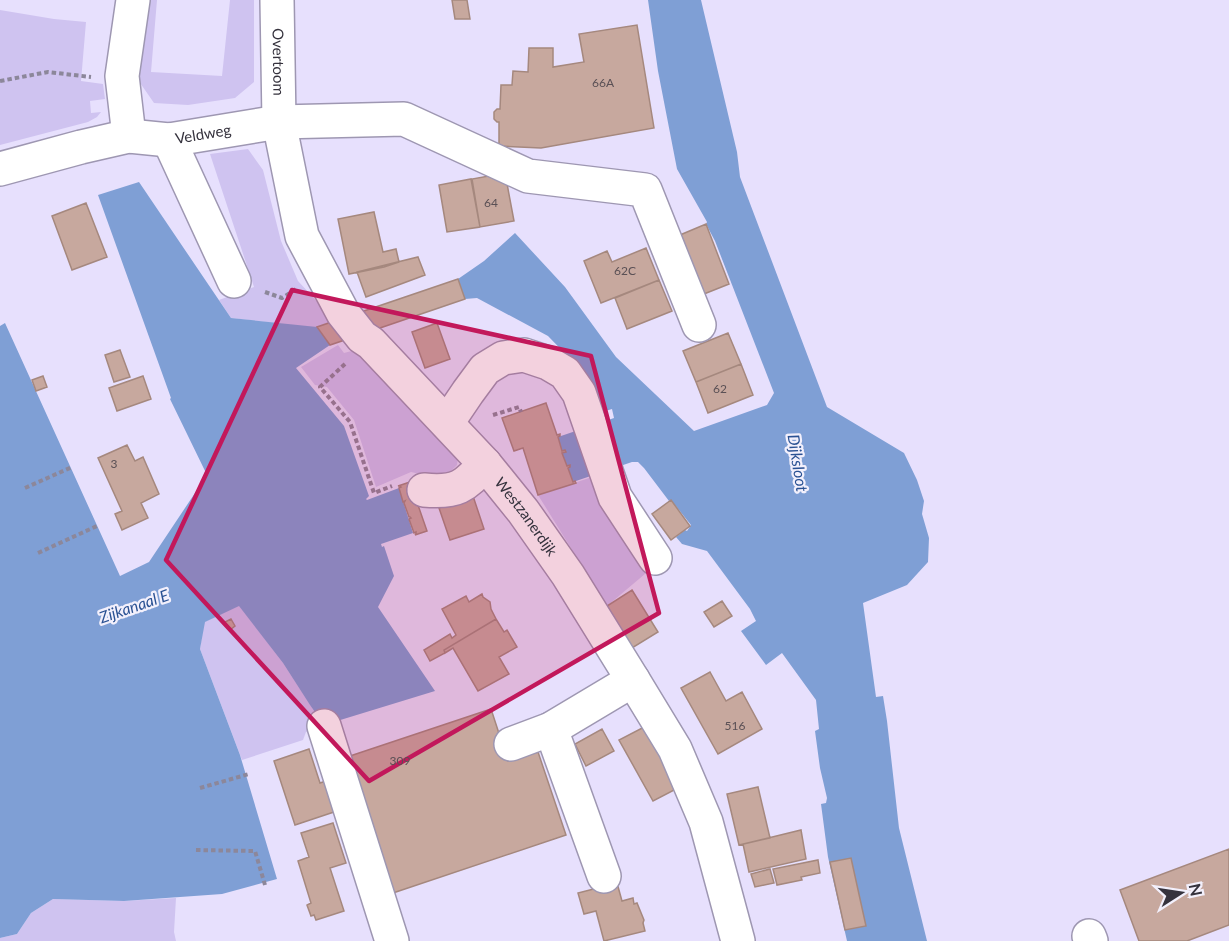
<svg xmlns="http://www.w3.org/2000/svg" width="1229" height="941" viewBox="0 0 1229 941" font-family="Lato,sans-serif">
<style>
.green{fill:#cfc3f0}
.water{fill:#7f9fd5}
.building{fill:#c7a89e;stroke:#a5887e;stroke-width:1.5}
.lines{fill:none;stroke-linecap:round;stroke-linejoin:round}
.minor-casing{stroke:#9e97b2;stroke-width:36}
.path{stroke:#8c879a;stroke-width:4;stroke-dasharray:4.5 3;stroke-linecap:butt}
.minor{stroke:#fff;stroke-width:33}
.marked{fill:#c2185b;fill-opacity:0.2;stroke:#c2185b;stroke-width:4.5;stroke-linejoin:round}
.labels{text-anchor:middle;stroke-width:4.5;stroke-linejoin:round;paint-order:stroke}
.number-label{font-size:12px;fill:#5a5055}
.street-label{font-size:15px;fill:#35323d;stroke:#f3f0fc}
.water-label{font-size:16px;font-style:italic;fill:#2a5193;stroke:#f3f0fc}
</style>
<rect width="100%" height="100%" fill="#e7e0fd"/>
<path class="green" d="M146 0H157L151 72 222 76 230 0H254V82L235 98 188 105 154 103 136 77Z
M0 10 54 19 86 22 81 81 103 84 105 99 90 101 91 113 101 112 97 117 88 122 0 145Z
M248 149 263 170 281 241 298 281 335 321 318 328 231 318 219 300 254 287 210 154Z
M338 345 344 353 359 349 459 450 457 465 446 476 434 477 411 472 376 487 354 420 327 387 315 385 301 367Z
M598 475 652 568 607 606 538 495Z
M239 605 283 663 324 726 306 732 303 740 242 760 200 649 204 622Z
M176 898 174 932 176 941H0V938L17 934 31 913 53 899 124 901Z"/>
<path class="water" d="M648 0H701L737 152 740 177 827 407 904 453 917 480 924 501 922 514 929 538 928 562 907 585 863 603 876 697 883 696 887 721 899 828 927 941H847L828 857 821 804 826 803 827 798 820 768 815 731 819 729 816 700 782 653 766 665 741 631 756 621 750 609 707 551 682 544 676 537 685 530 687 531 691 525 671 500 669 501 644 468 638 462H632L573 482 568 468 570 467V466H567L562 453 565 451 564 450 562 451 558 437 614 418 612 409 599 413 584 373 548 336 477 298 465 299 458 279 484 261 515 233 565 287 616 357 694 431 767 405 774 393 715 241 706 224 707 222 677 169 658 71Z
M139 182 231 318 317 327 330 345 296 368 344 426 369 496 366 499 367 500 399 488 413 533 381 544 382 547 384 546 394 576 378 607 435 691 324 725 310 705 283 663 239 606 205 622 200 649 240 755 277 879 222 894 124 901 53 899 31 913 17 934 0 938V326L5 323 120 576 149 562 207 475 170 399 171 398 98 195Z"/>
<path class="building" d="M452 0H467L470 19H455Z
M637 25 654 128 541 148 499 146V122H497L494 119V112L497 109H500L501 85H512L513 71 528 72 529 48H553V67L584 62 579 34Z
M505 173 514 221 480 227 472 179Z
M471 179 480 227 447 232 439 185Z
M86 203 107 257 72 270 52 216Z
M374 212 383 252 396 249 399 262 384 267 349 274 338 219Z
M706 224 729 284 704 294 680 235Z
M646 248 659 280 601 303 584 261 607 251 612 262Z
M418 257 425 275 366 297 357 272Z
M458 279 465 299 330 345 317 327Z
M659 280 672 311 627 329 615 298Z
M437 323 450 359 425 368 412 332Z
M728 333 741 364 696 382 683 351Z
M120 350 130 377 114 382 105 355Z
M741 364 753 395 708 413 696 382Z
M43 376 47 387 36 391 32 380Z
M143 376 151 399 117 411 109 388Z
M546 403 557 435 560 434V436L558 437 562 451 565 450 566 452 562 453 567 466 570 465V467L568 468 573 482 575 481 576 483 538 495 523 448 514 451 502 418Z
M127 445 135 461 143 457 159 494 141 503 148 518 122 530 115 514 122 511 98 458Z
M410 482 427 531 415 535 416 534V532L414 533 409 519 411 518 410 517H409L404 503 405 501 403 502 399 488 401 487 400 486H398Z
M473 496 484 529 450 540 439 508Z
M671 500 690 526 671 540 652 514Z
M632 590 658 632 632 648 607 606Z
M482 594 483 597 490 602 491 609 496 619 444 650 445 653 430 661 424 650 450 634 452 638 456 635 442 609 466 596 469 602Z
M722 601 732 616 714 627 704 612Z
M231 619 235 626 230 630 225 622Z
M496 619 504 632 507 630 517 647 499 657 509 674 478 691 453 648 445 653 444 650Z
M710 672 726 701 742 692 762 729 718 754 681 688Z
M491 709 508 761 538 752 566 835 387 895 341 759Z
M646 726 680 787 653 801 619 740Z
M602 729 614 751 586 766 575 744Z
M309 749 320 783 332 779 343 809 295 825 274 761Z
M758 787 770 838 739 845 727 794Z
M333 823 346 863 330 868 344 911 316 920 314 915 311 916 307 905 311 903 298 861 309 857 301 833Z
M801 830 806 859 749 872 743 844Z
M1229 849V925L1187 941H1139L1120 890Z
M851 858 866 926 845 930 830 862Z
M818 860 820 873 801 877 802 880 777 885 773 869Z
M770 869 774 883 755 887 751 874Z
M617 883 622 901 633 898 634 904 637 903 644 920 643 923 645 931 604 941 596 911 584 914 578 893Z"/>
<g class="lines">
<g class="minor-casing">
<g id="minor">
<path id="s1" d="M277 0 279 122 302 236 343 313 362 337 371 343 485 464 523 511 568 575 633 680 675 749 706 822 738 941"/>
<path d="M129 136 122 76 133 0"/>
<path d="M169 140 234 281"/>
<path id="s2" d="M0 169 81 147 129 136 169 140 279 122 404 119 528 176 645 190 699 325"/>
<path d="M447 423 468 392 485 369 503 358 524 355 548 363 565 373 579 393 615 497 655 558"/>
<path d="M424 490C457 493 464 487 485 464"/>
<path d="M324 726 392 941"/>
<path d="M551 729 604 876"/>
<path d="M511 744 551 729 633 680"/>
<path d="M1089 936 1091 941"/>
</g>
</g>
<path class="path" d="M0 81 48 72 91 77
M265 292 282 298 296 289
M345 364 320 387 350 422 374 493 392 486
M493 415 519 407 521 412
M25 488 72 467
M38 553 99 525
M200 788 249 774
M196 850 255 851 265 885"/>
<use href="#minor" class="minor"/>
</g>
<path class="marked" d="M292 290 591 356 659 613 369 781 166 560Z"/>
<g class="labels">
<g class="number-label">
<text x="603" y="87">66A</text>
<text x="491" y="207">64</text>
<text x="625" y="275">62C</text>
<text x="720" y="393">62</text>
<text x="114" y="468">3</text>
<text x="735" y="730">516</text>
<text x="400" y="765">309</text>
</g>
<g class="street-label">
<text dy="5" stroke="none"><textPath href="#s1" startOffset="62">Overtoom</textPath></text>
<text dy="5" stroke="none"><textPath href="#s2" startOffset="208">Veldweg</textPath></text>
<text dy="5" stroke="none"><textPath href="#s1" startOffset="600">Westzanerdijk</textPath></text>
</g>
<g class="water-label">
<text transform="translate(798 463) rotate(81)" y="6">Dijksloot</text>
<text transform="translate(134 606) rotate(-19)" y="6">Zijkanaal E</text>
</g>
</g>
<g transform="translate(1181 893) rotate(78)" stroke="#f3f0fc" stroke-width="4.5" paint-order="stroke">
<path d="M0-4.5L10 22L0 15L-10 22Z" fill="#35323d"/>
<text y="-9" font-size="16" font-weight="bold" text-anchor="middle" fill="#35323d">N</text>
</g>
</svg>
